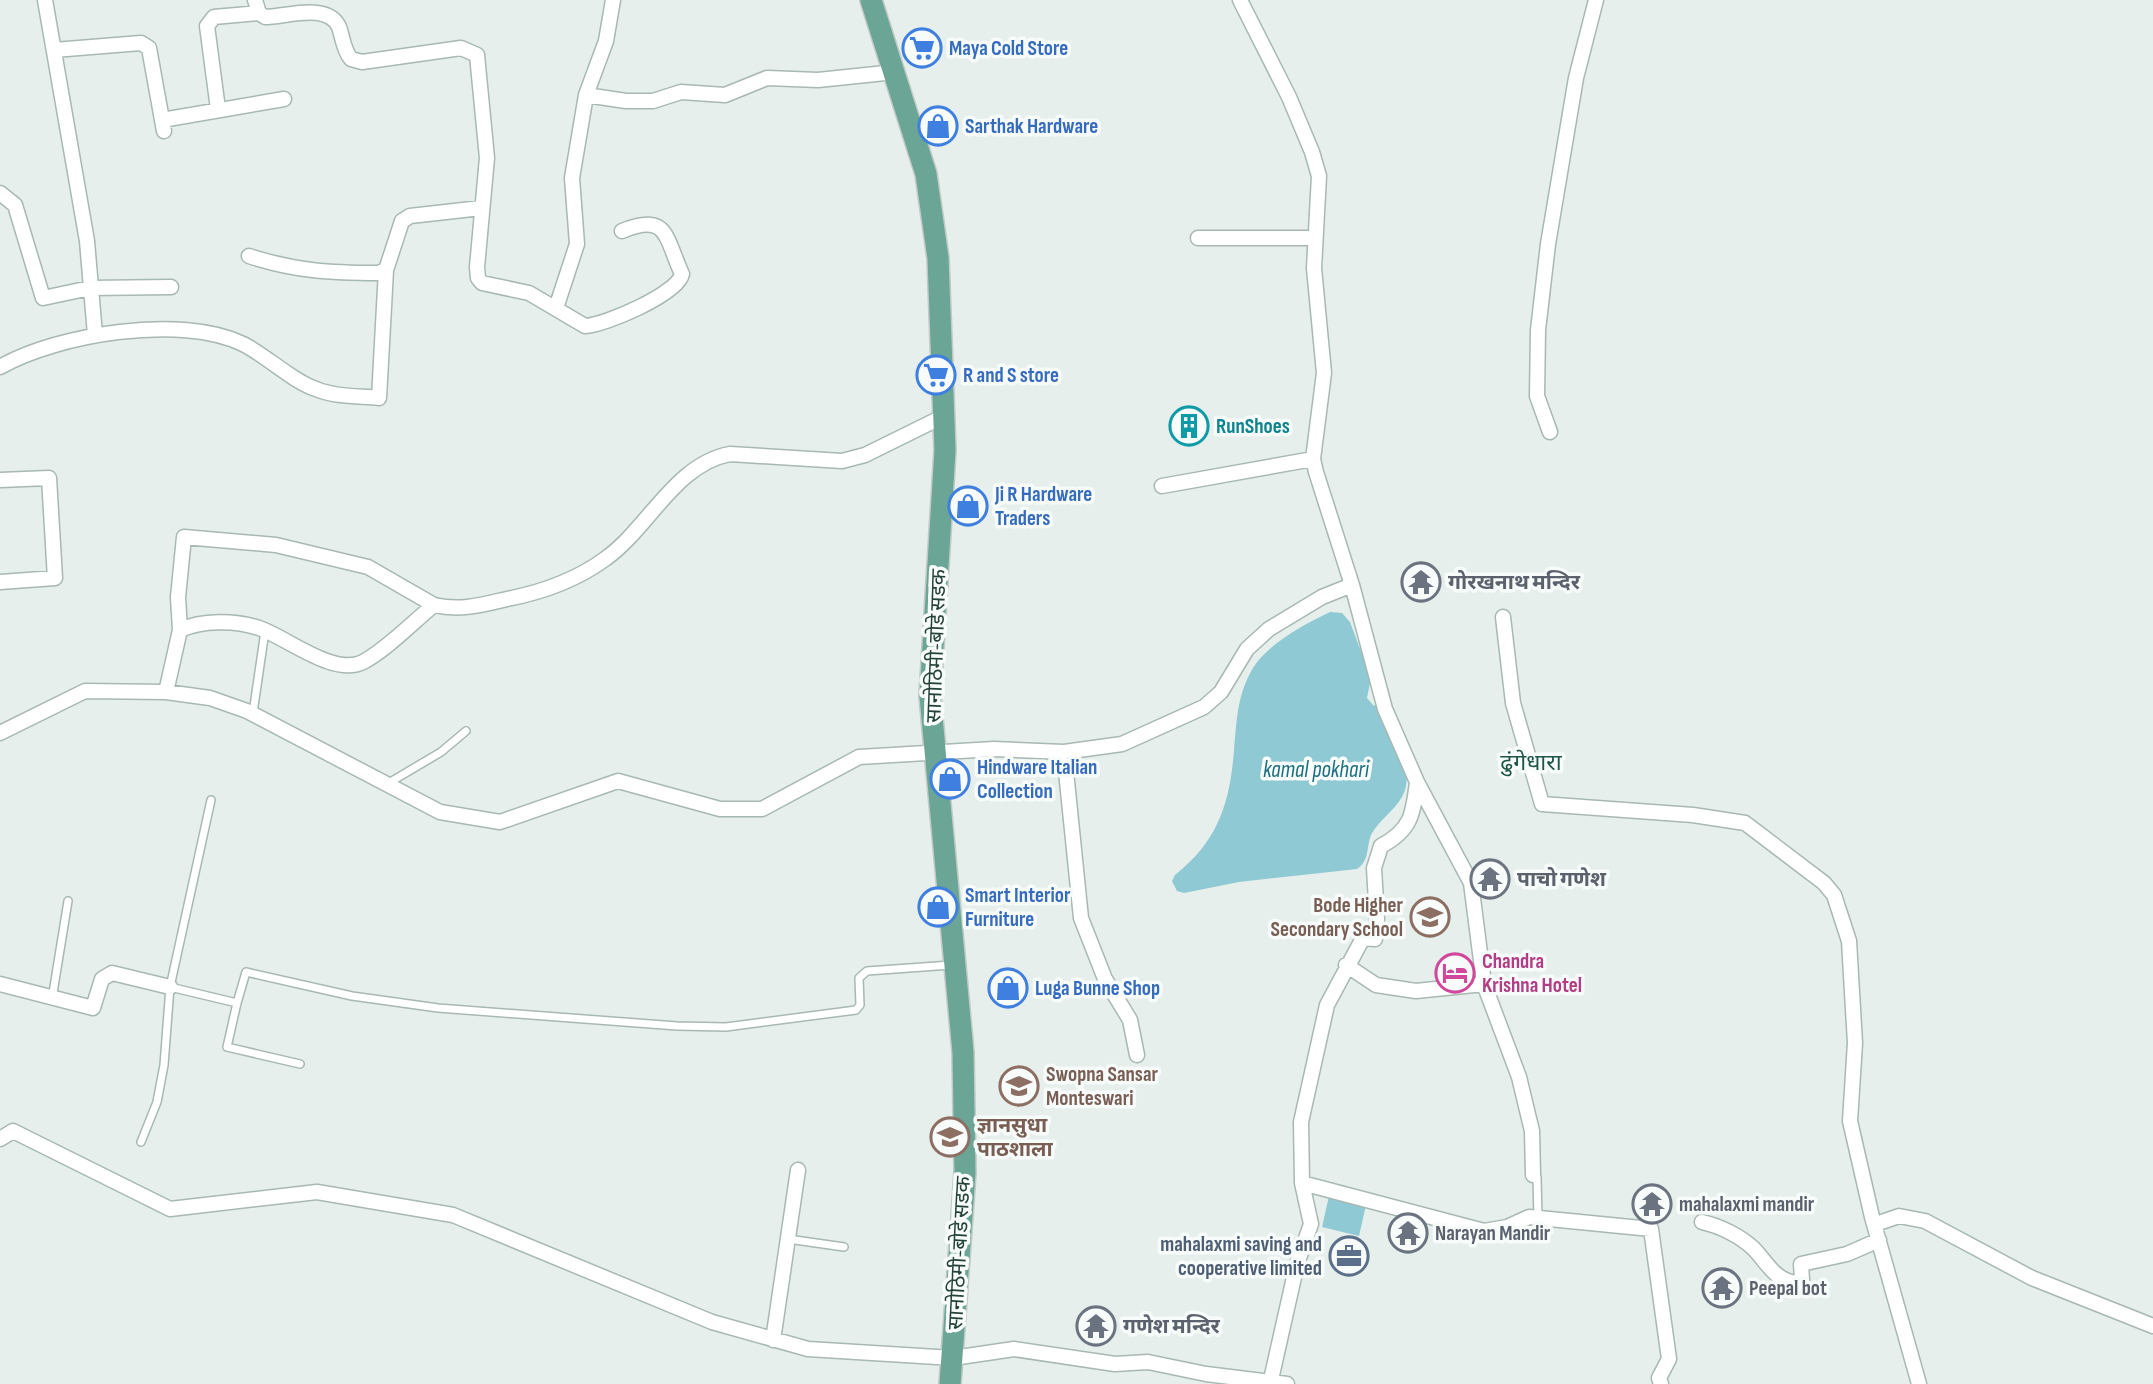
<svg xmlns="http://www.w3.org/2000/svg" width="2153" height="1384" viewBox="0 0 2153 1384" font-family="'Sofia Sans Condensed','Noto Sans Devanagari',sans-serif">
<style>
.water{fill:#8ec9d4}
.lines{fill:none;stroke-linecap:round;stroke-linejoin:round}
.lane-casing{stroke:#a8b8b2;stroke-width:10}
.street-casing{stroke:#a8b8b2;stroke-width:17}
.primary-casing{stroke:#c2cac8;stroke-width:24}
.lane{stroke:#fff;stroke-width:7}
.street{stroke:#fff;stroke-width:14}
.primary{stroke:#6aa596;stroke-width:21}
.labels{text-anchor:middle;stroke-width:7;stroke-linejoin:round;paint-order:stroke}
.shop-label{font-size:21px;font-weight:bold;fill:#366cbe;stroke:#f7fbf9;text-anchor:start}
.culture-label{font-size:21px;font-weight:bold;fill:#0d838f;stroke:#f7fbf9;text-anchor:start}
.worship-label{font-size:21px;font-weight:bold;fill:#5b616d;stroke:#f7fbf9;text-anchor:start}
.street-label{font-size:21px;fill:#24423a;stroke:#f7fbf9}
.education-label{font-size:21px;font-weight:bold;fill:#785e54;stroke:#f7fbf9;text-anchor:start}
.hotel-label{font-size:21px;font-weight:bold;fill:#b23c85;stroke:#f7fbf9;text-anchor:start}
.service-label{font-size:21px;font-weight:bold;fill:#4e5e75;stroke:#f7fbf9;text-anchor:end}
.neighbourhood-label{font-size:23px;fill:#1f5548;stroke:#f7fbf9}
.water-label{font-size:23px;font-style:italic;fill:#1c6f80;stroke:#f7fbf9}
</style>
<rect width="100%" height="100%" fill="#e6efeb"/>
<path class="water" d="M1330 612 1342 613 1350 622 1371 678 1367 698 1373 705 1383 708C1392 731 1417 772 1402 797 1394 811 1378 821 1371 835 1366 848 1370 860 1357 869L1239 882 1184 893 1177 891 1172 881 1175 875C1218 841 1230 803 1234 750 1237 719 1237 695 1253 668 1269 643 1305 624 1330 612Z
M1329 1196 1366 1205 1359 1236 1322 1227Z"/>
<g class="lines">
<g class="lane-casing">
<path id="lane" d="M253 713 265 631
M387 784 441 752 466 731
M170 987 237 1003 246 972 352 996 438 1008 677 1026 726 1027 856 1010 860 1005 859 978 867 971 951 965
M52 999 68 901
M237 1003 227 1047 300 1064
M141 1142 157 1102 164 1065 170 987 211 800
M1534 1175 1537 1177 1538 1220
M788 1239 844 1247"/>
</g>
<g class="street-casing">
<path id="street" d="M45 0 87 241 95 335
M255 0 259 13 265 17C286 17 328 2 339 27 343 38 343 49 351 59L362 62 461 48 477 55 487 158 477 267 478 278 482 283 529 293 585 326C605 325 678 294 682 274 665 237 668 212 622 231
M1240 0 1289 97 1312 152 1319 176 1314 268 1324 373 1313 459 1316 472 1352 585 1385 709 1417 782 1471 883 1484 984 1519 1077 1532 1131 1533 1175
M54 50 141 43 149 48 164 131
M586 95 626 101H653L681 92 725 95 767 78 818 80 895 72
M218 109 207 26 214 17 259 13
M162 120 284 99
M0 193 15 205 43 298 90 288 171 287
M1198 238H1314
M249 256C295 271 331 273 378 273L386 270 402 221 410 216 481 208
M556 308 577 244 572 178 586 95 606 41 613 0
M0 367C58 334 181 314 243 344 267 356 292 381 316 389 335 397 359 396 379 398L386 270
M1550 432 1537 396 1538 330 1548 244 1576 78 1596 0
M0 480 49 478 55 578 0 582
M1162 486 1313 459
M1503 617 1513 703 1542 804 1693 815 1745 823 1824 883 1834 895 1849 941 1855 1043 1850 1121 1872 1217 1919 1384
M180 630 178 597 184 537 276 545 368 567 434 605
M166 692 180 630C202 620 235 620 259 628 286 637 334 677 363 662 386 650 413 622 434 605 461 611 481 605 507 599 543 592 575 581 605 559 648 529 675 464 730 454L842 461 865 455 944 416
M0 733 85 691 166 692 210 698 247 711 440 812 500 822 618 781 720 809H762L859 757 994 749 1064 752 1122 744 1204 707 1221 692 1247 649 1269 629 1322 597 1352 585
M1064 752 1081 918 1105 979 1130 1020 1137 1055
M1346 965 1376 985 1416 991 1484 984
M0 984 93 1008 102 979 112 973 170 987
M0 1139 13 1131 170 1209 317 1192 453 1215 712 1322 808 1349 953 1358 1014 1349 1115 1364 1148 1362 1206 1374 1287 1384
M1302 1183 1484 1231 1507 1227 1529 1217 1651 1229 1669 1359 1659 1378 1661 1384
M1702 1222C1720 1226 1740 1236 1753 1248 1767 1262 1774 1280 1796 1283L1802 1280 1801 1264 1847 1254 1879 1240
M1876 1224 1899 1216 1925 1221 2032 1278 2153 1326
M773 1340 798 1170
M1270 1384 1297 1264 1311 1224 1302 1183 1301 1122 1327 1005 1363 938 1375 939 1377 919 1374 868 1381 846C1411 830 1413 815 1417 782"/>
</g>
<g class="primary-casing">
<path id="primary" d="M871 0 926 174 938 258 945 450 930 696 963 1052 965 1173 950 1384"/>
</g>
<use href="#lane" class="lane"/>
<use href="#street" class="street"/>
<use href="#primary" class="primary"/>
</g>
<defs>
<g id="supermarket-ring" transform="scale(2.0125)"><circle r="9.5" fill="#f7fbf9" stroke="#3f7fe0" stroke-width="1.5"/><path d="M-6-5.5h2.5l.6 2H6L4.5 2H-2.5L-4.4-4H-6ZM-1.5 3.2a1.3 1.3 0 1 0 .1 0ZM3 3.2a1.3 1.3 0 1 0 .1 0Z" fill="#3f7fe0"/></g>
<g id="shop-ring" transform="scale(2.0125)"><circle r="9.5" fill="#f7fbf9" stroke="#3f7fe0" stroke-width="1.5"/><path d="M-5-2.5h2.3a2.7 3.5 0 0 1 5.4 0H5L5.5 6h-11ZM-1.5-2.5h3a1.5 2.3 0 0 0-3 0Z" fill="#3f7fe0"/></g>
<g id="building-ring" transform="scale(2.0125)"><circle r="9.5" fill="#f7fbf9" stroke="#0f9aa8" stroke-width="1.5"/><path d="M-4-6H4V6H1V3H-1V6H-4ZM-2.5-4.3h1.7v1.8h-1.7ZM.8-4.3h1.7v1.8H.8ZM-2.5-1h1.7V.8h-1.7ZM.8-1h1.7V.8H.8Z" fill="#0f9aa8"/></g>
<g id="temple-ring" transform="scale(2.0125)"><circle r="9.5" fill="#f7fbf9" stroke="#6b7280" stroke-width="1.5"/><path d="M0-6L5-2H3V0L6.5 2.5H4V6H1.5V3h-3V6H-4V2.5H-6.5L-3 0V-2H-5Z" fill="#6b7280"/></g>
<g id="school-ring" transform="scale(2.0125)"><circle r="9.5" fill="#f7fbf9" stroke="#8d6e63" stroke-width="1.5"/><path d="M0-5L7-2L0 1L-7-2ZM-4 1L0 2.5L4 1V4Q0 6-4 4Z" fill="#8d6e63"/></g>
<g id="hotel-ring" transform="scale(2.0125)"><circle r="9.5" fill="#f7fbf9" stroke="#d1479c" stroke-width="1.5"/><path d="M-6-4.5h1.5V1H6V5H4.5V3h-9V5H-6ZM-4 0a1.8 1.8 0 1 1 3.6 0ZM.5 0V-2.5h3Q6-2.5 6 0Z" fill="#d1479c"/></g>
<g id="office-ring" transform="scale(2.0125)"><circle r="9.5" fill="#f7fbf9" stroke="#5c6f8a" stroke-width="1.5"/><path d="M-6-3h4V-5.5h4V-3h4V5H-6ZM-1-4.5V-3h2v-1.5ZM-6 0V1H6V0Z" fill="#5c6f8a"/></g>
</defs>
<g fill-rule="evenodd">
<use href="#supermarket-ring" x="922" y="48"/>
<use href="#shop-ring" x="938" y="126"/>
<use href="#supermarket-ring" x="936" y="375"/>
<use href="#building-ring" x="1189" y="426"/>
<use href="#shop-ring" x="968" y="506"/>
<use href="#temple-ring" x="1421" y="582"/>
<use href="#shop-ring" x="950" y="779"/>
<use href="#temple-ring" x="1490" y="879"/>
<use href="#shop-ring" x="938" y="907"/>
<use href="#school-ring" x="1430" y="917"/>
<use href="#hotel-ring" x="1455" y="973"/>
<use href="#shop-ring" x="1008" y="988"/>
<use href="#school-ring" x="1019" y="1086"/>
<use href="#school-ring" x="950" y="1137"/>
<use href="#temple-ring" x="1652" y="1204"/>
<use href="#temple-ring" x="1408" y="1233"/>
<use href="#office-ring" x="1349" y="1256"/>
<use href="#temple-ring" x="1722" y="1288"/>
<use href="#temple-ring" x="1096" y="1326"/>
</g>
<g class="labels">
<g class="shop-label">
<text x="949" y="55">Maya Cold Store</text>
<text x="965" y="133">Sarthak Hardware</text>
<text x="963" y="382">R and S store</text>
<text x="995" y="501">Ji R Hardware<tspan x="995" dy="24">Traders</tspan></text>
<text x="977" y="774">Hindware Italian<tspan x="977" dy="24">Collection</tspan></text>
<text x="965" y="902">Smart Interior<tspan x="965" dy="24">Furniture</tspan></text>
<text x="1035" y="995">Luga Bunne Shop</text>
</g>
<g class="culture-label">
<text x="1216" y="433">RunShoes</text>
</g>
<g class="worship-label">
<text x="1448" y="589">गोरखनाथ मन्दिर</text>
<text x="1517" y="886">पाचो गणेश</text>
<text x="1679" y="1211">mahalaxmi mandir</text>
<text x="1435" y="1240">Narayan Mandir</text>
<text x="1749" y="1295">Peepal bot</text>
<text x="1123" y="1333">गणेश मन्दिर</text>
</g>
<g class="street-label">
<text transform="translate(936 646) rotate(-88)" y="7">सानोठिमी-बोडे सडक</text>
<text transform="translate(959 1253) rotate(-87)" y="7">सानोठिमी-बोडे सडक</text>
</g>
<g class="education-label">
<text x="1403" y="912" text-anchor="end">Bode Higher<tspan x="1403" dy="24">Secondary School</tspan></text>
<text x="1046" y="1081">Swopna Sansar<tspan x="1046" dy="24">Monteswari</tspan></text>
<text x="977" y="1132">ज्ञानसुधा<tspan x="977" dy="24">पाठशाला</tspan></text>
</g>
<g class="hotel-label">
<text x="1482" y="968">Chandra<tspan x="1482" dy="24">Krishna Hotel</tspan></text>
</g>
<g class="service-label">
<text x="1322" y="1251">mahalaxmi saving and<tspan x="1322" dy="24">cooperative limited</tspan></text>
</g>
<g class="neighbourhood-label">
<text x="1531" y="770">ढुंगेधारा</text>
</g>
<g class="water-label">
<text x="1316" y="777">kamal pokhari</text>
</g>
</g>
</svg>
